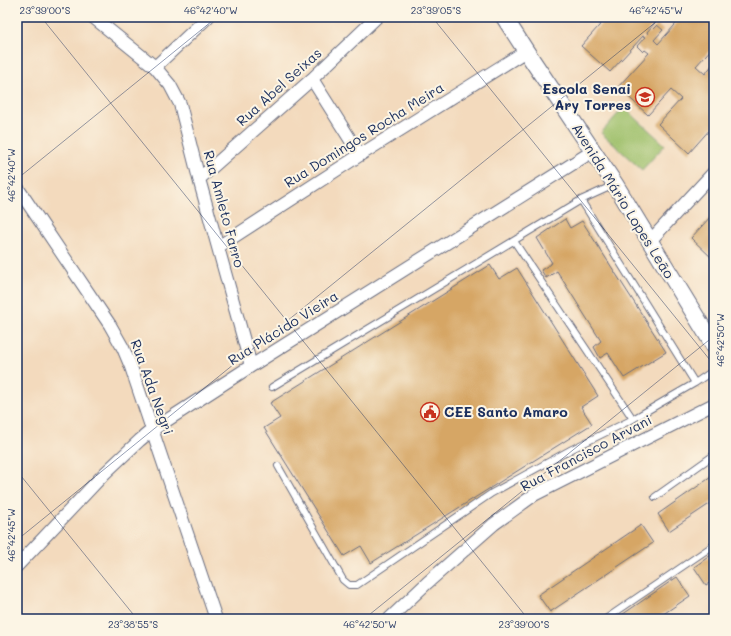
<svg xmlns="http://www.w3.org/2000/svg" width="731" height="636" viewBox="0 0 731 636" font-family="Mali,sans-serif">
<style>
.green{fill:#9ec06a;stroke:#5c7864}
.building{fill:#d6a665}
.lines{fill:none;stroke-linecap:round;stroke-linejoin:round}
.service-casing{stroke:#676b7f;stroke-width:8}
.minor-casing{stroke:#676b7f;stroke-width:14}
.tertiary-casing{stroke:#676b7f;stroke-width:18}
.service{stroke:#fff;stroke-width:6}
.minor{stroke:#fff;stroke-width:12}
.tertiary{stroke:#fff;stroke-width:16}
.ticks{fill:none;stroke:#1b2f5e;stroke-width:1;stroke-opacity:0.45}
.labels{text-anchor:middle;stroke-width:4;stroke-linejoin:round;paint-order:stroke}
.street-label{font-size:14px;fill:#1b2f5e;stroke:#fcf5e5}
.poi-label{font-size:14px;font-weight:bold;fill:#1b2f5e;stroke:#fcf5e5;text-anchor:end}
.neatline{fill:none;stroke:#1b2f5e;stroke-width:1.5}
.ticks-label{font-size:10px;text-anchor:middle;fill:#1b2f5e}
</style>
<rect width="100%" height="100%" fill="#fcf5e5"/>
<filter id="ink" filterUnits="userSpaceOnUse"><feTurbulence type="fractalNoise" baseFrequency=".025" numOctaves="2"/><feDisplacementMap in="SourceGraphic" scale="8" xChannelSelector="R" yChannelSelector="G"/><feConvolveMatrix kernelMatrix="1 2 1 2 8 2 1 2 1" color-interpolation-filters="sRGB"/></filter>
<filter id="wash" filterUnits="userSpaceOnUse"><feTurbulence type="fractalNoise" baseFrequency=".012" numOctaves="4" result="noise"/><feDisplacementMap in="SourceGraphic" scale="16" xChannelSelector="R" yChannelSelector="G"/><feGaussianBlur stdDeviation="0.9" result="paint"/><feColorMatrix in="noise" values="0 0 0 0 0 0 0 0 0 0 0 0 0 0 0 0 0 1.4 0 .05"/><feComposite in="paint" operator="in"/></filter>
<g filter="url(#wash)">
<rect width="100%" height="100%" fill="#f3dabd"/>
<path class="green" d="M624 107 665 145 642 170 601 133Z"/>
<g id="blocks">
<path class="building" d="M607 17H660L647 32 648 34 657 25 663 30 654 40 658 44 682 17H714V46L696 66 705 74 714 63V129L712 127 689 153 658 124 681 99 671 90 648 115 618 87 649 53 645 50 643 52 637 46 645 37 643 36 610 72 581 46Z
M712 215 714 217V260L691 238Z
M565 219 570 228 582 221 666 352 624 378 608 353 600 358 594 347 601 341 557 271 546 278 541 270 552 263 537 238Z
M490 265 499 279 517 268 598 396 581 407 592 424 371 563 361 546 344 556 264 428 280 418 270 403Z
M714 475V501L669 531 658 514Z
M641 525 653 543 550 612 538 595Z
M714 553V580L706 585 694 567Z
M677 577 690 596 656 619H616Z"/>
</g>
</g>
<g filter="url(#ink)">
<use href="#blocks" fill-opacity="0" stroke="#676b7f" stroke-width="1"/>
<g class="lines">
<g class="service-casing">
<path id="service" d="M581 200 695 383
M514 241 633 419
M272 387 581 200 614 185
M278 466 343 580 349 585H357L492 493 572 449 633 419 695 383 714 370
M655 497 714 455
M607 618 714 545"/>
</g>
<g class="minor-casing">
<path id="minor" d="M93 17 155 67 170 85 180 104 199 179 251 366
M155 67 208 17
M312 79 360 155
M199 179 312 79 377 17
M17 187 110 325 123 348 131 367 216 619
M650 241 714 172
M218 247 360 155 526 51
M17 566 105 473 140 440 152 430 251 366 593 151
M389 619 427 583 494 524 534 495 714 404"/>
</g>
<g class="tertiary-casing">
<path id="tertiary" d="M504 17 526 51 615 184 714 346"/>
</g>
<use href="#service" class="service"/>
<use href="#minor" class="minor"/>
<use href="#tertiary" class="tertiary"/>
</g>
</g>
<path class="ticks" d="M41 17 528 619M432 17 714 365M17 179 217 17M17 471 137 619M17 540 662 17M364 619 714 336"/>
<defs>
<g id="university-ring" transform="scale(1)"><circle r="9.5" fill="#fcf5e5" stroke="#c8321e" stroke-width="1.5"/><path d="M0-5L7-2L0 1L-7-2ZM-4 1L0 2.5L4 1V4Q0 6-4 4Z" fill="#c8321e"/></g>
<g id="civic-ring" transform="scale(1)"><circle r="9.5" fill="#fcf5e5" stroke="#c8321e" stroke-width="1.5"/><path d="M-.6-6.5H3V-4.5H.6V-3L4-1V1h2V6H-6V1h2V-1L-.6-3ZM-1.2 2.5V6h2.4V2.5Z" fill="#c8321e"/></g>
</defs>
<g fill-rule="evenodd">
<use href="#university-ring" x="645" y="97"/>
<use href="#civic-ring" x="430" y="412"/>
</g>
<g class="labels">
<g class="street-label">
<text transform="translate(279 87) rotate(-42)" y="5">Rua Abel Seixas</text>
<text transform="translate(364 135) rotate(-32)" y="5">Rua Domingos Rocha Meira</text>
<text transform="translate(623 201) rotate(58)" y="5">Avenida Mário Lopes Leão</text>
<text transform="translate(224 209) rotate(75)" y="5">Rua Amleto Farro</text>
<text transform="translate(283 328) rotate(-32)" y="5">Rua Plácido Vieira</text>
<text transform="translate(152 387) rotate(70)" y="5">Rua Ada Negri</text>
<text transform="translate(586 453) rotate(-28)" y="5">Rua Francisco Arvani</text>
</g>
<g class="poi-label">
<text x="631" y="94">Escola Senai<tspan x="631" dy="16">Ary Torres</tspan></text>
<text x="444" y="417" text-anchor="start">CEE Santo Amaro</text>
</g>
</g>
<rect width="731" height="636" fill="none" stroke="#fcf5e5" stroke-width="44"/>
<rect x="22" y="22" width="687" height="592" class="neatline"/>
<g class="ticks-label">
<text x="45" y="14">23°39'00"S</text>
<text x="211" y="14">46°42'40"W</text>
<text x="436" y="14">23°39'05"S</text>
<text x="656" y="14">46°42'45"W</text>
<text transform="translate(11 175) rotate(-90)" y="4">46°42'40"W</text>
<text transform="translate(720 340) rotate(-90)" y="4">46°42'50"W</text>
<text transform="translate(11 535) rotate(-90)" y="4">46°42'45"W</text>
<text x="133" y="628">23°38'55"S</text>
<text x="370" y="628">46°42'50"W</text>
<text x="524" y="628">23°39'00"S</text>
</g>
</svg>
